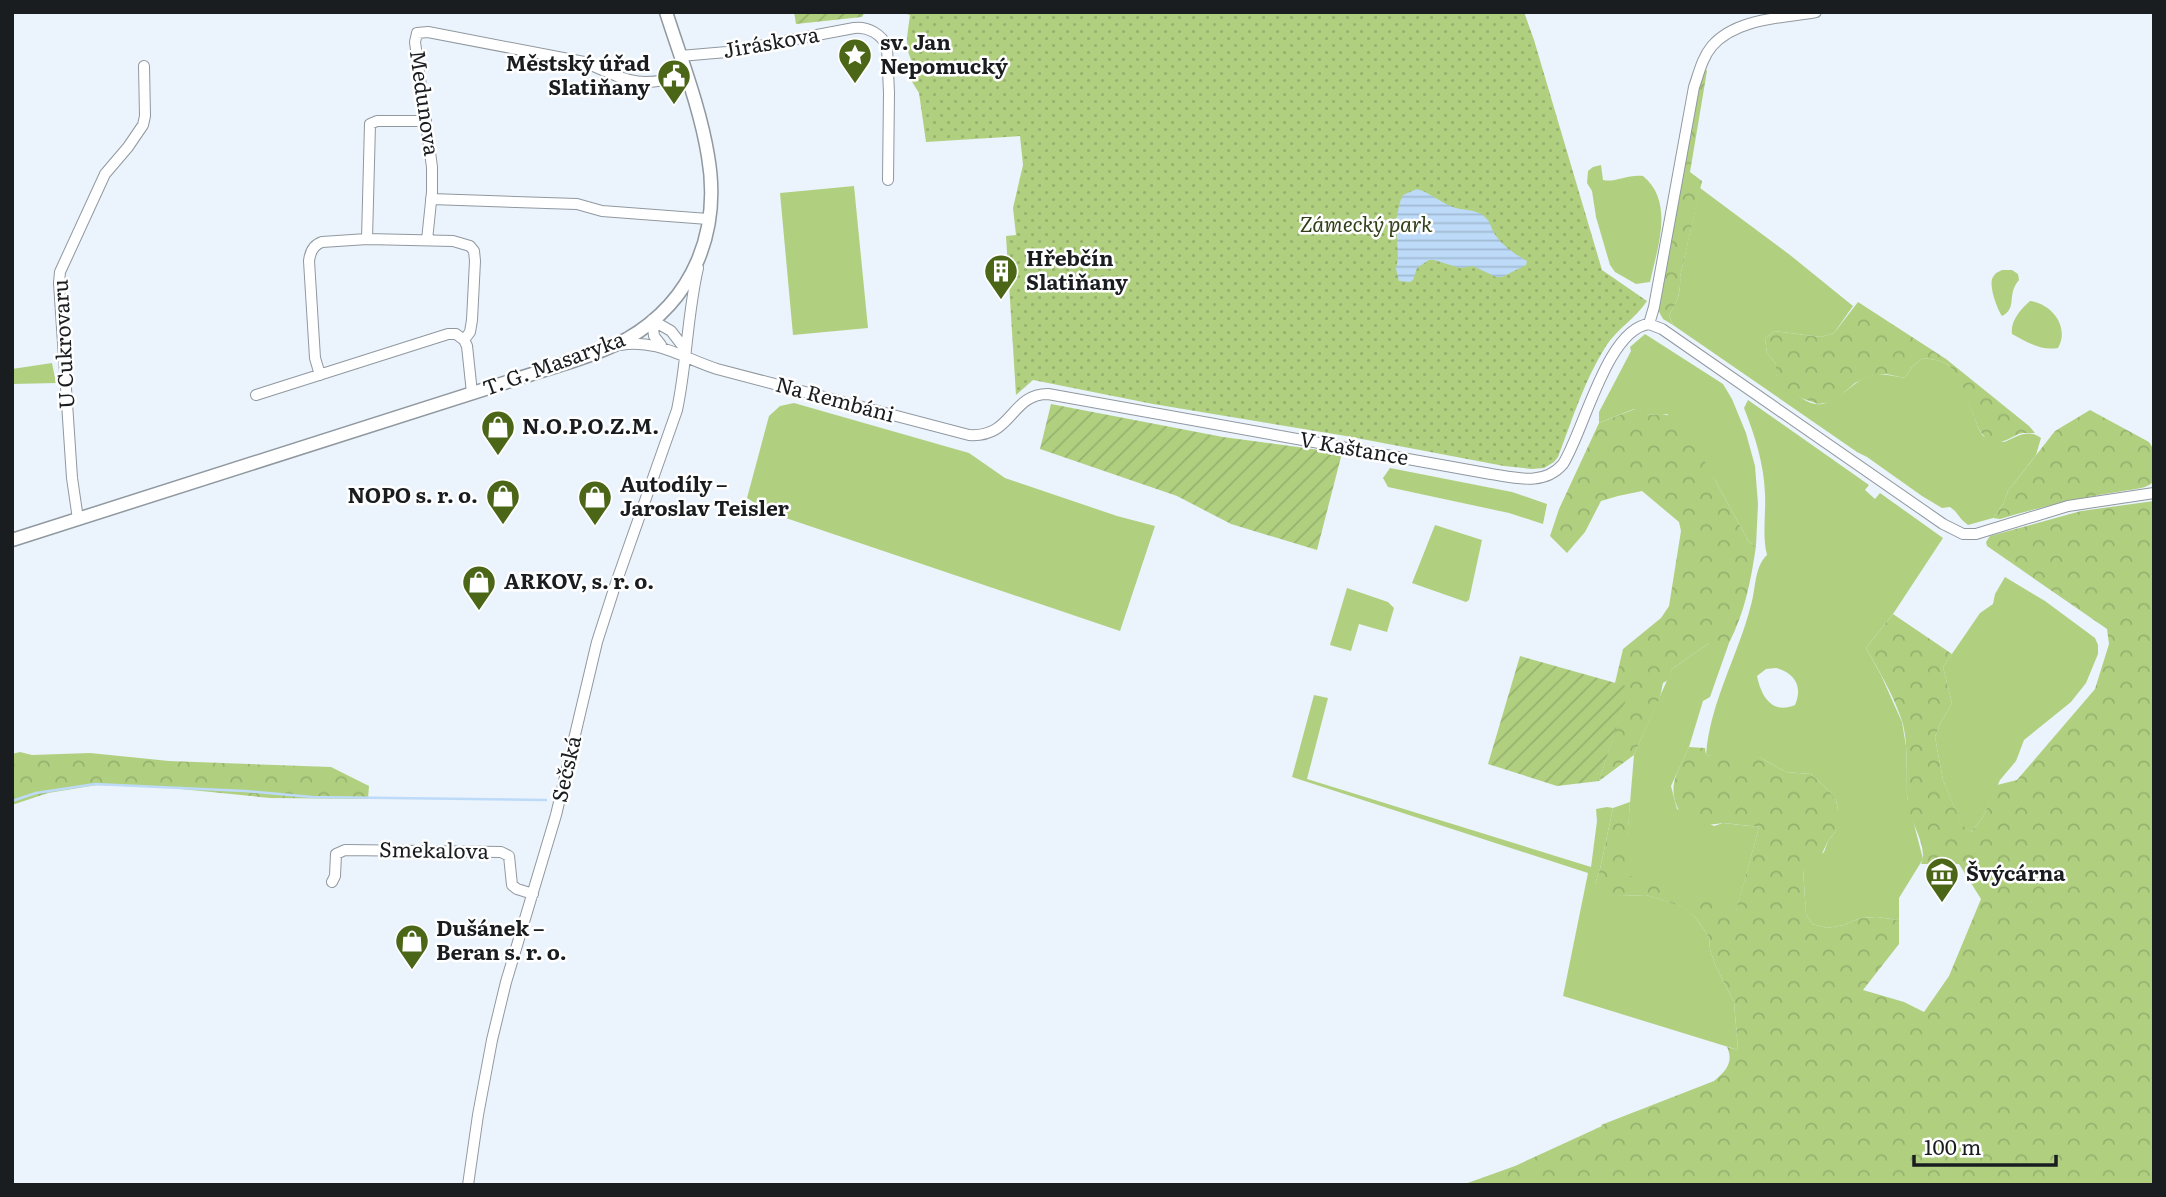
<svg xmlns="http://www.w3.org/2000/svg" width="2166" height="1197" viewBox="0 0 2166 1197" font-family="Literata,serif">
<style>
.grass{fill:#b0d080;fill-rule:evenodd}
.forest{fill:url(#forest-crowns)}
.park{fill:url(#park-dots)}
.garden{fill:url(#garden-furrows)}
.water{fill:url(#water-rules)}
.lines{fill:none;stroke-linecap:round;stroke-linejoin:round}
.stream{stroke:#bddaf8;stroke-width:2.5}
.minor-casing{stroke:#9098a0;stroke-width:12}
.major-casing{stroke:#9098a0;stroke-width:15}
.minor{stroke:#fff;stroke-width:10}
.major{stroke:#fff;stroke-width:12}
.labels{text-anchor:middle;stroke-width:5;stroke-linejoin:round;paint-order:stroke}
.street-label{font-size:21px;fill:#1a1d20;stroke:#fff}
.poi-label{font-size:21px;font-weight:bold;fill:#1a1d20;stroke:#fff;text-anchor:start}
.park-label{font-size:21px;font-style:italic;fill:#314019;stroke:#fff}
</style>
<defs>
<pattern id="forest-crowns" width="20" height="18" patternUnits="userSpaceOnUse" patternTransform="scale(1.75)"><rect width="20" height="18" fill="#b0d080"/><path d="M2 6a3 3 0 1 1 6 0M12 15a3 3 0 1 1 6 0" fill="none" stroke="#97b26e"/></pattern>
<pattern id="park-dots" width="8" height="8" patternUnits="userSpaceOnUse" patternTransform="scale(1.75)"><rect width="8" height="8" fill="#b0d080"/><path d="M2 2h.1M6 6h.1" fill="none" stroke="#97b26e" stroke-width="1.8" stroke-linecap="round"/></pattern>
<pattern id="garden-furrows" width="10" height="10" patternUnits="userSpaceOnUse" patternTransform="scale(1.75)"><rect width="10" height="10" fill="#b0d080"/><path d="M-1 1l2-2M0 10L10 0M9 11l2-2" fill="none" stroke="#97b26e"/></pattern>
<pattern id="water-rules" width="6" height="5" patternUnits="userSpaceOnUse" patternTransform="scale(1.75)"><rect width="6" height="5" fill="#bddaf8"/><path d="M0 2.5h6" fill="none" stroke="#a2bbd4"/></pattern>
</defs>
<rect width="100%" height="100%" fill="#ebf3fc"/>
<path class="grass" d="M1601 165 1603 180C1614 183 1628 174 1643 176 1675 202 1657 249 1650 282L1636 284 1615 272 1610 265 1596 217 1592 191 1587 183 1588 171 1593 167Z
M854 186 868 328 793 335 780 193Z
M1700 188 1790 255 1853 306 1834 333 1821 337 1774 331 1765 339 1767 353 1776 364V375C1783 382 1791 391 1800 397 1829 418 1843 387 1867 377 1879 372 1892 376 1905 378L1912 367 1923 358C1930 359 1939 360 1945 363 1970 379 1968 413 1983 436L2004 442C2017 437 2028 428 2041 438L2036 455 2008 491 2003 504 1993 518 1968 525 1962 520 1955 511 1950 507 1942 508 1922 496 1867 457 1857 452 1673 325 1669 315C1677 303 1681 292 1680 277Z
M2002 270H2012L2018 274 2019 280C2006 295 2018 308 2002 316 1997 309 1988 284 1993 277 1995 273 1998 272 2002 270Z
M2030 301C2052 304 2070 327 2058 348 2041 351 2027 342 2012 334 2010 321 2021 309 2030 301Z
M1645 334 1723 384 1732 399 1746 433 1755 466 1758 504 1756 546 1749 542 1715 480 1667 414 1644 415 1634 409 1599 423V412L1631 351 1630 347Z
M52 363 56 383 12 384V369Z
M1748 400 1869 485 1865 490 1875 499 1880 493 1943 538 1893 614 1866 648 1881 675 1902 722 1906 746 1907 797 1923 859 1899 898V920L1877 917 1860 918 1844 925 1827 928 1812 924 1806 914 1803 869 1824 852 1828 841 1835 832 1838 810 1836 800 1830 792 1811 774 1786 772 1759 757 1725 759 1706 755C1710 702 1738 656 1751 605 1756 589 1754 567 1767 555 1762 536 1766 514 1765 494 1764 464 1755 436 1744 408ZM1776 668C1795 673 1803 687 1795 705 1772 715 1761 696 1757 676L1766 669Z
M794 403 969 453 1005 478 1117 516 1155 526 1120 631 771 513 747 498 769 416 780 406Z
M1390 468 1512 492 1547 504 1543 524 1509 513 1388 487 1383 478Z
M1435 525 1482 540 1469 600 1466 602 1412 583Z
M2005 577 2045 601 2095 638 2098 645V654L2086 683 2071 702 2024 740 2016 761 2000 780 1983 817 1971 832 1962 826 1943 780 1935 737 1940 724 1952 703 1943 667 1980 613 1993 604 1995 594Z
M1347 588 1388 602 1394 608 1387 632 1359 624 1351 651 1330 645Z
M1726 641 1729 643 1710 697 1703 701 1689 747 1671 786 1677 809 1714 826 1723 823 1759 827 1736 912 1624 874 1634 755 1672 669 1709 643Z
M1314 695 1328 698 1307 779 1591 867 1597 821 1596 809 1607 807 1613 808 1600 869 1595 884 1621 896 1646 895 1684 907 1696 918 1709 937 1710 950 1716 967 1734 1002 1738 1050 1563 996 1588 873 1292 777Z"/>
<path class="forest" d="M1705 68 1707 71 1690 172 1702 181 1680 277C1681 292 1677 303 1669 315L1673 325 1663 319 1658 310 1699 88Z
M1858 302 1946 359 2029 426 2035 433C2031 433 2027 433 2023 433 2012 435 2005 445 1992 441 1970 435 1972 380 1945 363 1939 360 1930 359 1923 358L1912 367 1905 378 1886 374 1870 376 1855 383 1833 402 1818 404 1801 398 1779 383 1776 375V364L1767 353 1765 339 1774 331 1821 337 1834 333Z
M1635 409C1651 420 1653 411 1667 415 1677 417 1686 431 1692 438L1749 542 1756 546C1751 580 1745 612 1729 643H1709L1672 669 1668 680 1663 683 1660 697 1634 755 1599 781 1629 688 1615 683 1623 649 1661 618 1669 606 1681 531 1679 522 1642 491 1618 496 1601 501 1585 532 1567 553 1550 536 1559 509 1599 423Z
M2090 410 2149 442 2154 450V481C2147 489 2134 489 2123 491 2081 497 2041 507 2000 519L1993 518 2003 504 2008 491 2055 431Z
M2154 501V1185H1462L1515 1166 1602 1126 1601 1125 1714 1081C1726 1071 1734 1062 1727 1047L1738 1050 1734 1002 1716 967 1710 950 1709 937 1696 918 1683 907 1646 895 1621 896 1599 893 1595 884 1600 869 1613 808 1630 802 1625 874 1736 911 1759 827 1724 823 1699 826 1685 822C1665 788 1674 780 1689 747L1705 748 1706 755 1725 758 1731 755 1759 757 1786 772 1811 774 1830 792 1836 800 1838 810V821L1835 832 1828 841 1816 866 1803 869 1806 914 1812 924 1827 928 1844 925 1860 918 1877 917 1899 920V944L1863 990 1904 1002 1924 1012 1949 976 1981 899 1959 864H1921C1928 849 1914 828 1910 813 1902 783 1911 751 1902 721 1894 696 1879 671 1866 648L1893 614 1952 654 1943 667 1952 703 1940 724 1935 737 1943 780 1962 825 1971 832 1983 817 1997 785 2017 780 2095 689 2109 644 2107 629 1987 546 1986 542 1990 536 2081 511Z
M20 752 32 755 90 753 169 761 331 767 369 786 368 799 270 798 171 788 97 785 48 793 12 805V754Z"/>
<path class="park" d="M900 12H1524L1534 40 1602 270 1647 301C1636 318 1618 328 1606 346 1585 379 1572 420 1558 457L1554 462 1544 468 1532 469 1504 466 1346 436 1153 404 1033 380 1016 395 1006 236 1016 235 1013 208 1023 165 1020 136 926 142 919 93 911 80 919 75C904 49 906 45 910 15Z"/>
<path class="garden" d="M794 12H865L862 17 796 24Z
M1051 404 1223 437 1342 453 1317 550 1231 524 1177 496 1040 449Z
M1520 656 1630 687 1599 781 1557 786 1488 764Z"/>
<path class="water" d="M1417 189C1431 193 1442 204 1456 208 1467 211 1477 209 1486 218 1491 223 1491 228 1494 233 1502 246 1515 254 1527 261L1526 265 1502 277H1496L1473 266 1460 268 1434 260H1429L1417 268 1413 280 1410 282 1399 281 1396 269 1398 258 1396 221 1400 202 1403 195Z"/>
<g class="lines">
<path class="stream" d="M12 801 36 793 95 784 245 791 312 797 546 800"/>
<g class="minor-casing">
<path id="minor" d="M680 56 727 52 854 28C867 26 882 34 887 47L889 93 888 180
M431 199 577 204 602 211 708 219
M367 239 370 124 377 121H426
M427 240 432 192V167L415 42 417 33 428 32 584 62C628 81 638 89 686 75
M1649 324 1662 329 1943 524 1963 534H1976L2068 506 2154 493
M1649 324 1654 307 1694 87C1699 73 1702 58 1712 46 1736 18 1783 18 1816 12
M464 340 467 346 472 393
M620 345C656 338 685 359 717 369L969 435C1013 438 1010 394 1048 394L1491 474C1517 478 1544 486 1563 464 1584 431 1607 329 1649 324
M661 345 654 336 652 320 671 331 685 349
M320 375 315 358 309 261C310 252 313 245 322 242L367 239 453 241 470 246 474 251 475 261 472 320 470 332 464 340
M256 395 448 334H456L464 340
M78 519 72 478 59 283 60 272 105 174 128 147 143 125 145 116 144 66
M332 882 335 876 336 854 345 850 501 852 509 856 512 885 517 889 533 894
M468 1185 478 1115 492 1040 506 982 556 815 597 642 615 586 677 410C687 363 687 316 698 268"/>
</g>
<g class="major-casing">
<path id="major" d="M12 540 573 361C591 355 610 348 627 339 694 300 721 231 708 156 700 107 681 59 666 12"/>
</g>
<use href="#minor" class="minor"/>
<use href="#major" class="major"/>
</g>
<defs>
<g id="sight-pin" transform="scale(1.75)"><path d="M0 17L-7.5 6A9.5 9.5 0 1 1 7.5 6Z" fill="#4b6617" stroke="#fff"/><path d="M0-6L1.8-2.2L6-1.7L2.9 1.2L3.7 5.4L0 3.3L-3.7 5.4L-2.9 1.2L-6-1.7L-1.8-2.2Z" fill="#fff"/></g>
<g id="civic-pin" transform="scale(1.75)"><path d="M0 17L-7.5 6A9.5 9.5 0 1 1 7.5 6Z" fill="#4b6617" stroke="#fff"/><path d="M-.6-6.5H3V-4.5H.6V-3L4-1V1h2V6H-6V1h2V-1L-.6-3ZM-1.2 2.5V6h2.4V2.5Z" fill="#fff"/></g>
<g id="building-pin" transform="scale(1.75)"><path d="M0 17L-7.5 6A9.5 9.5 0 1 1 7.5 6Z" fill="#4b6617" stroke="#fff"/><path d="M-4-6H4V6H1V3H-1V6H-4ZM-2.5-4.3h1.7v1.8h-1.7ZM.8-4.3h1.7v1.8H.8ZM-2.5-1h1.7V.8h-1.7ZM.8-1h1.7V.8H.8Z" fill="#fff"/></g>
<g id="shop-pin" transform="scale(1.75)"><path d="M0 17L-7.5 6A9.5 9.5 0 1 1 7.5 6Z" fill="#4b6617" stroke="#fff"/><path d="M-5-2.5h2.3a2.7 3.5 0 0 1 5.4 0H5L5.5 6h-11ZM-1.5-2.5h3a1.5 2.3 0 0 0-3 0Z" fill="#fff"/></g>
<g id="museum-pin" transform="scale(1.75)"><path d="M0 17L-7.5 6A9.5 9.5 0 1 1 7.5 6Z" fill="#4b6617" stroke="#fff"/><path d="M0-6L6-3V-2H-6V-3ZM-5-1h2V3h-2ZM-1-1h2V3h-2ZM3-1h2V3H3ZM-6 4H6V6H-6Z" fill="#fff"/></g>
</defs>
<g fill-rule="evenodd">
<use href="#sight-pin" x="855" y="55"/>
<use href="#civic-pin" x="674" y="76"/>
<use href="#building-pin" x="1001" y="271"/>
<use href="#shop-pin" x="498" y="427"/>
<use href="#shop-pin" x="503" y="496"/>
<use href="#shop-pin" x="595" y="497"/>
<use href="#shop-pin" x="479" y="582"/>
<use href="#museum-pin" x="1942" y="874"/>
<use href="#shop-pin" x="412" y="941"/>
</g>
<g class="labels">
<g class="street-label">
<text transform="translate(771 43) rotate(-10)" y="7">Jiráskova</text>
<text transform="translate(424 103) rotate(82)" y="7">Medunova</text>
<text transform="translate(64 344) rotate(-93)" y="7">U Cukrovaru</text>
<text transform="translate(554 364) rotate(-20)" y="7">T. G. Masaryka</text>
<text transform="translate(835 400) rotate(15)" y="7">Na Rembáni</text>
<text transform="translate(1354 449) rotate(10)" y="7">V Kaštance</text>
<text transform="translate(567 769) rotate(-77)" y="7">Sečská</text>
<text transform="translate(434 851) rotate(1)" y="7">Smekalova</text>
</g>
<g class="poi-label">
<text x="880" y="50">sv. Jan<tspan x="880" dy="24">Nepomucký</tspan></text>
<text x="650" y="71" text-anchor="end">Městský úřad<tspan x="650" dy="24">Slatiňany</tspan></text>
<text x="1026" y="266">Hřebčín<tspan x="1026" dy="24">Slatiňany</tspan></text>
<text x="522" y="434">N.O.P.O.Z.M.</text>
<text x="620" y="492">Autodíly –<tspan x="620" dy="24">Jaroslav Teisler</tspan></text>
<text x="478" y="503" text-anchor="end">NOPO s. r. o.</text>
<text x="504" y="589">ARKOV, s. r. o.</text>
<text x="1966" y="881">Švýcárna</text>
<text x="436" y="936">Dušánek –<tspan x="436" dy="24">Beran s. r. o.</tspan></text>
</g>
<g class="park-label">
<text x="1366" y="232">Zámecký park</text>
</g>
</g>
<rect width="2166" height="1197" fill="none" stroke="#1a1d20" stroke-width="28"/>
<path d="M1914 1155v10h142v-10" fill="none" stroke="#1a1d20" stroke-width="3.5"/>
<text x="1924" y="1155" font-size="21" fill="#1a1d20" stroke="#ffffff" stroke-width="5" paint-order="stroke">100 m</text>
</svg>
